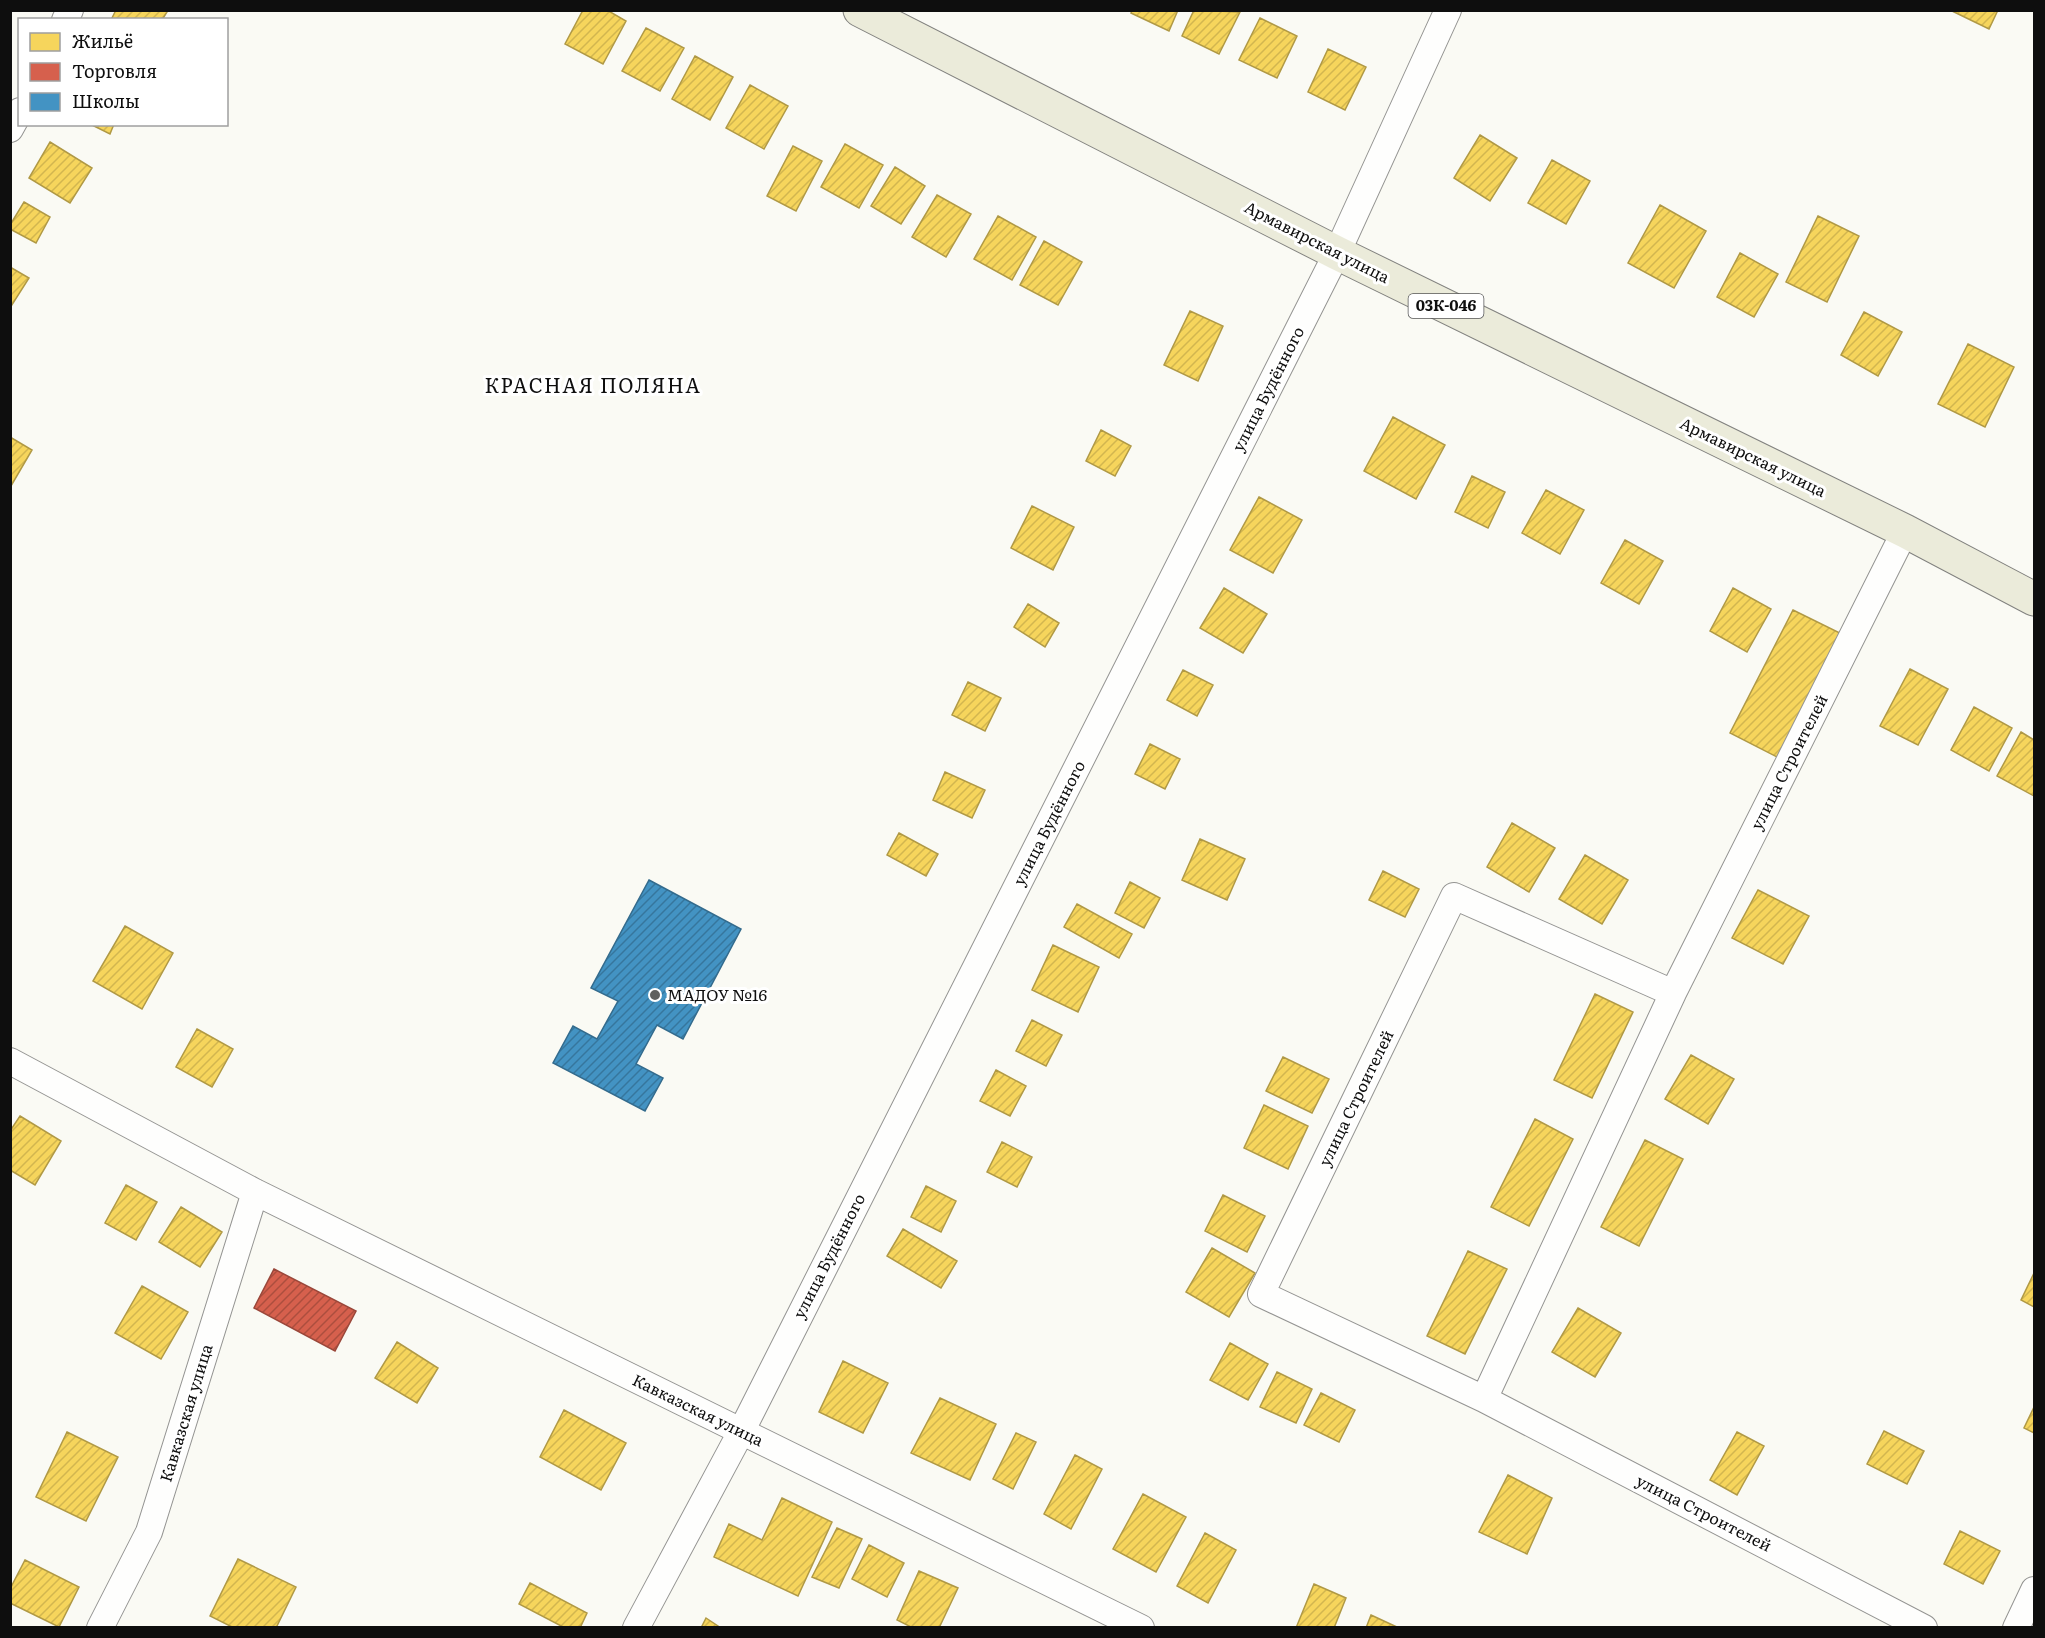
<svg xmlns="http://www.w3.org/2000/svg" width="2045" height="1638" viewBox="0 0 2045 1638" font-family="Literata,serif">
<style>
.homes{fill:url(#homes-hatch);stroke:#b09945;stroke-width:1.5}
.shops{fill:url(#shops-hatch);stroke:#9a473a;stroke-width:1.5}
.schools{fill:url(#schools-hatch);stroke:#336b8d;stroke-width:1.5}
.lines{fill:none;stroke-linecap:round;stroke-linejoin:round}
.street-casing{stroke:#949492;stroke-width:28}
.primary-casing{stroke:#82827f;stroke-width:35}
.street{stroke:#fefefd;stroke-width:26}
.primary{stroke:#ebebda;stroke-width:33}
.poi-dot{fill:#61615e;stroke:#fff;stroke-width:2}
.labels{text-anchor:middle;stroke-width:6;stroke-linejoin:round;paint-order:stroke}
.shield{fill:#fff;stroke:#565656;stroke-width:1.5}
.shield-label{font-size:15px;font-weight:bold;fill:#0e0e0e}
.street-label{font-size:16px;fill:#0e0e0e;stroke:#fff}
.poi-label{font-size:16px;fill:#0e0e0e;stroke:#fff;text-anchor:start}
.quarter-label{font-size:20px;letter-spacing:1.5px;fill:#0e0e0e;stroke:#fff}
</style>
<defs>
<pattern id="homes-hatch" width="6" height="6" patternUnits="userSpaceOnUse" patternTransform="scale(1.5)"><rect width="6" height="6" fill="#f6d55c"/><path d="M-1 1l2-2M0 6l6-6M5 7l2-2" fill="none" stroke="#d2b64f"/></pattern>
<pattern id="shops-hatch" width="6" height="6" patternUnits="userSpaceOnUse" patternTransform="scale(1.5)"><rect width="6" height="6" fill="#d6604d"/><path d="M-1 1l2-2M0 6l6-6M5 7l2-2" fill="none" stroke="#ac4e3e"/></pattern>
<pattern id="schools-hatch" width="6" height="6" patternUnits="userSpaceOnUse" patternTransform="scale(1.5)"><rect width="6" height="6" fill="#4393c3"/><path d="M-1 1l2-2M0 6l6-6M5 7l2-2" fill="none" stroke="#36769d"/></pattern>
</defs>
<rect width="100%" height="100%" fill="#fafaf4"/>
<path class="homes" d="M116 10H164L167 12 162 20H111Z
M583 10H607L626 21 603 64 565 44Z
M1132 10H1178L1169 31 1131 13Z
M1194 10 1240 12 1219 54 1182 36Z
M1950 10H1998L1989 29Z
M1260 18 1297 36 1277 78 1239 60Z
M646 28 684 48 660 91 622 71Z
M1328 49 1366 67 1345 110 1308 92Z
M695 56 733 77 710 120 672 99Z
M750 85 788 106 764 149 726 128Z
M90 124H114L110 134Z
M1480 135 1517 158 1490 201 1454 178Z
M50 142 92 168 70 203 29 178Z
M845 144 883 165 859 208 821 187Z
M793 146 822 161 796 211 767 196Z
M1552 160 1590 181 1566 224 1528 203Z
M895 167 925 186 901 224 871 206Z
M937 195 971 214 946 257 912 237Z
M24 202 50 217 36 243 10 229V225Z
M1660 205 1706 231 1674 288 1628 263Z
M998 216 1036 237 1012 280 974 259Z
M1818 216 1859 236 1827 302 1786 282Z
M1044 241 1082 262 1058 305 1020 285Z
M1740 253 1778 274 1754 317 1717 297Z
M10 267 29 278 10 308Z
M1190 311 1223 326 1198 381 1164 365Z
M1864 312 1902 332 1878 376 1841 355Z
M1968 344 2014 367 1985 427 1938 404Z
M1393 417 1445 445 1416 499 1364 471Z
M1101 430 1131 446 1115 476 1086 461Z
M10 437 32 450 11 486H10Z
M1472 476 1505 492 1488 528 1455 512Z
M1546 490 1584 510 1560 554 1522 533Z
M1259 497 1302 520 1273 573 1230 550Z
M1032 506 1074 527 1053 570 1011 548Z
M1625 540 1663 561 1639 604 1601 583Z
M1224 588 1267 614 1243 653 1200 628Z
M1733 588 1771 609 1747 652 1710 631Z
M1028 604 1059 623 1045 647 1014 627Z
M1793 610 1846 636 1783 760 1730 733Z
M1910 669 1948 689 1918 745 1880 726Z
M1183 670 1213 685 1197 716 1167 700Z
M968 682 1001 698 985 731 952 715Z
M1974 707 2012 728 1989 771 1951 750Z
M2021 732 2034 740V796L1997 776Z
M1150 744 1180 759 1165 789 1135 774Z
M945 772 985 790 972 818 933 800Z
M1512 823 1555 848 1529 892 1487 867Z
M899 833 938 854 926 876 887 855Z
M1200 839 1245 859 1227 900 1182 880Z
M1585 855 1628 880 1602 924 1559 899Z
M1383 871 1419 889 1405 917 1369 900Z
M1130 882 1160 898 1144 928 1115 913Z
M1758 890 1809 916 1783 964 1732 938Z
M1077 904 1132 934 1119 958 1064 927Z
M125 926 173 953 142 1009 93 981Z
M1053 945 1099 967 1078 1012 1032 990Z
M1595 994 1633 1012 1592 1098 1554 1080Z
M1032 1020 1062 1035 1046 1066 1016 1051Z
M197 1029 233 1049 212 1087 176 1067Z
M1691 1055 1734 1079 1708 1124 1665 1099Z
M1283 1057 1329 1079 1312 1113 1266 1091Z
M996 1070 1026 1086 1010 1116 980 1101Z
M1264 1105 1308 1126 1288 1169 1244 1148Z
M20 1116 61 1141 35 1185 10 1170V1131Z
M1535 1119 1573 1139 1529 1226 1491 1207Z
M1645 1140 1683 1159 1639 1246 1601 1227Z
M1002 1142 1032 1157 1017 1187 987 1172Z
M126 1185 157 1202 136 1240 105 1223Z
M926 1186 956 1201 941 1232 911 1217Z
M1223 1195 1265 1216 1247 1252 1205 1231Z
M181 1207 222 1232 200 1267 159 1242Z
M903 1229 957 1261 941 1288 887 1256Z
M1212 1248 1255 1273 1229 1317 1186 1292Z
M1468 1251 1507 1269 1465 1354 1427 1336Z
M2034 1273V1307L2021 1300Z
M142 1286 188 1312 161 1359 115 1333Z
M1578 1308 1621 1333 1595 1377 1552 1352Z
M397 1342 438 1368 417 1403 375 1378Z
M1230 1343 1268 1364 1248 1400 1210 1380Z
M843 1361 888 1383 863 1433 819 1412Z
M1277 1372 1312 1389 1296 1423 1260 1407Z
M1321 1393 1355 1410 1339 1442 1304 1425Z
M940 1398 996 1424 970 1480 911 1453Z
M2034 1407V1433L2024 1428Z
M564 1410 626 1443 601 1490 540 1457Z
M1884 1431 1924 1451 1907 1484 1867 1464Z
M67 1432 118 1457 86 1521 36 1497Z
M1737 1432 1764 1446 1737 1495 1710 1480Z
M1016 1433 1036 1442 1013 1489 993 1479Z
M1075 1455 1102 1469 1071 1529 1044 1514Z
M1508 1475 1552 1498 1527 1554 1479 1532Z
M1143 1494 1186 1517 1156 1572 1113 1549Z
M782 1498 832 1522 798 1596 714 1557 729 1524 762 1540Z
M837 1528 862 1539 839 1588 812 1577Z
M1960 1531 2000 1551 1983 1584 1944 1564Z
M1205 1533 1236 1550 1208 1603 1177 1586Z
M869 1545 904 1563 887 1597 852 1579Z
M238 1559 296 1587 276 1628H234L210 1616Z
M25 1560 79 1587 59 1627 10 1603V1589Z
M919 1571 958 1588 939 1628H913L897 1620Z
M530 1583 587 1613 580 1628H565L519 1604Z
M1314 1584 1346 1598 1334 1628H1296Z
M1371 1615 1399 1628H1366Z
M706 1618 721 1628H701Z"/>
<path class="shops" d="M274 1269 356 1311 335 1351 254 1308Z"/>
<path class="schools" d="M649 880 741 929 683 1039 657 1025 636 1064 663 1078 645 1111 553 1063 573 1026 597 1039 618 1001 591 988Z"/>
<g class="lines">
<g class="street-casing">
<path id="street" d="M65 20 70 10
M10 129 20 111
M1905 531 1673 993 1484 1399 1924 1628
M10 1061 255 1192 1141 1628
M1484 1399 1261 1294 1454 896 1673 993
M100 1628 149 1532 255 1192
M636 1628 741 1432 1337 253 1448 10
M2016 1628 2034 1590"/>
</g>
<g class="primary-casing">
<path id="primary" d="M860 10 1337 253 1905 531 2034 599"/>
</g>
<use href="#street" class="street"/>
<use href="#primary" class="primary"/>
</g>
<circle class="poi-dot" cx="655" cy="995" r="6"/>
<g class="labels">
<rect class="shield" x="1408.5" y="294" width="75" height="24" rx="4.5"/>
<g class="shield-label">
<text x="1446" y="311">03К-046</text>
</g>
<g class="street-label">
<text transform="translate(1317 242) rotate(27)" y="6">Армавирская улица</text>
<text transform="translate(1268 389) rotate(-63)" y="6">улица Будённого</text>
<text transform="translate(1753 457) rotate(26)" y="6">Армавирская улица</text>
<text transform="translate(1789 762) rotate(-63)" y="6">улица Строителей</text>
<text transform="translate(1049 823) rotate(-63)" y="6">улица Будённого</text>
<text transform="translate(1356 1098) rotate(-64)" y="6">улица Строителей</text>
<text transform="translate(829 1256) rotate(-63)" y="6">улица Будённого</text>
<text transform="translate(698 1410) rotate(26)" y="6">Кавказская улица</text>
<text transform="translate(186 1413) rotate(-73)" y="6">Кавказская улица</text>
<text transform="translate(1704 1513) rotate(27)" y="6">улица Строителей</text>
</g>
<g class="poi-label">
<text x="667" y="1001">МАДОУ №16</text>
</g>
<g class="quarter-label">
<text x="593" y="393">КРАСНАЯ ПОЛЯНА</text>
</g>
</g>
<rect width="2045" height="1638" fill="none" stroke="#0e0e0e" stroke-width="24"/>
<rect x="18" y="18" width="210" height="108" fill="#ffffff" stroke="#9f9f9f" stroke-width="1.5"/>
<rect x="30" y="33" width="30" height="18" fill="#f6d55c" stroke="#9f9f9f" stroke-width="1.5"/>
<text x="72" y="48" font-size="18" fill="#0e0e0e">Жильё</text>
<rect x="30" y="63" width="30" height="18" fill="#d6604d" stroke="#9f9f9f" stroke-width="1.5"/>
<text x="72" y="78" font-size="18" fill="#0e0e0e">Торговля</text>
<rect x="30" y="93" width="30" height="18" fill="#4393c3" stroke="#9f9f9f" stroke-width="1.5"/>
<text x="72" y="108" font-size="18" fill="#0e0e0e">Школы</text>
</svg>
